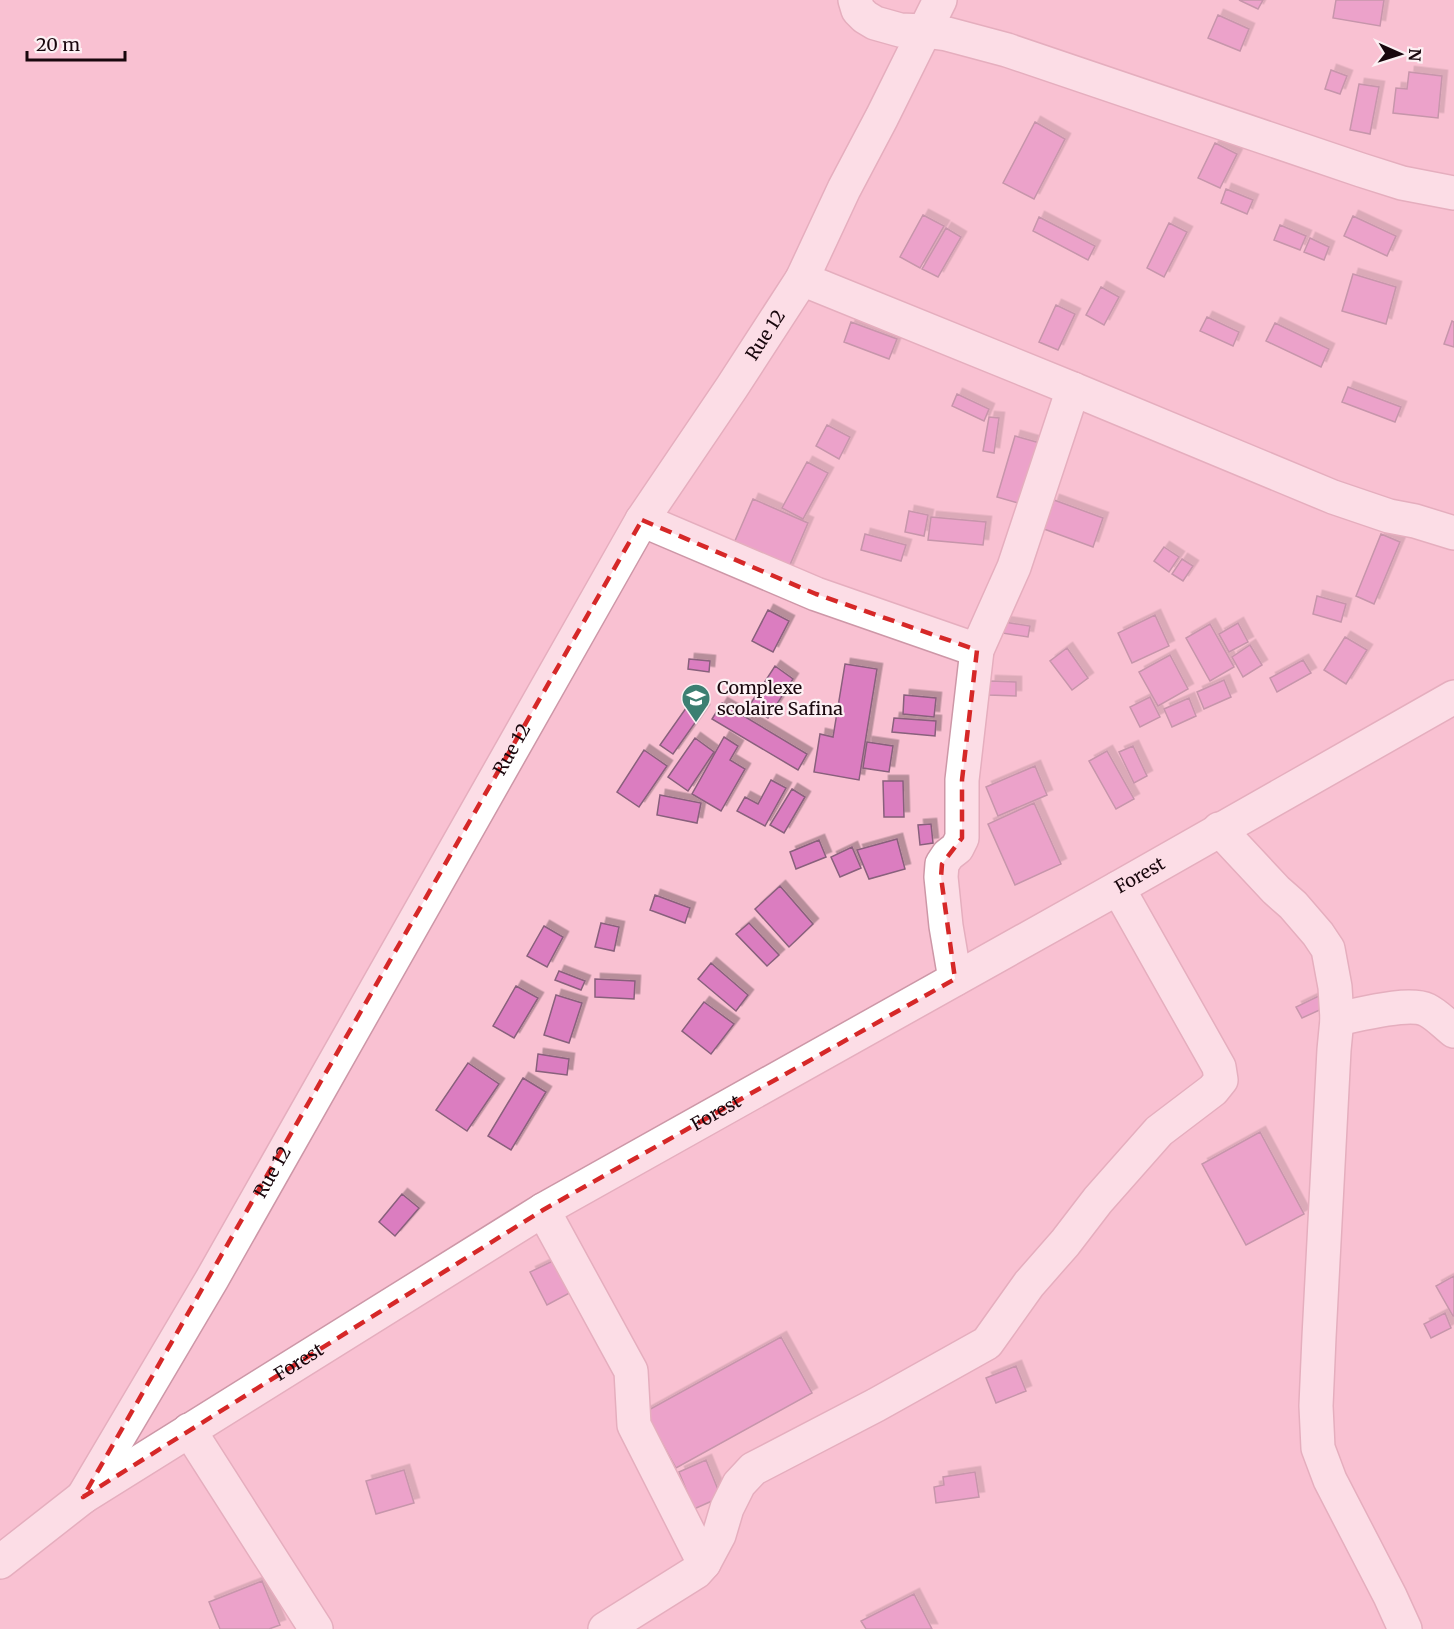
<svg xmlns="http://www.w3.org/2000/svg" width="1454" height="1629" viewBox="0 0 1454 1629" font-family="Merriweather,serif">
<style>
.building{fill:#db7dc0;stroke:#89607c;stroke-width:1.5;filter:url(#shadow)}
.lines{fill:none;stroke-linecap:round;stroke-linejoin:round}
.minor-casing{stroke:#cd97a7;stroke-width:36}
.minor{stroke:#fff;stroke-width:33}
.marked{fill:none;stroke:#d62828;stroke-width:4.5;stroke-dasharray:12 8;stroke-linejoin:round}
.labels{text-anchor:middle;stroke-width:4.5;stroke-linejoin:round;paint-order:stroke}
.street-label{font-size:18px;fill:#19070d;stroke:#fcf0f3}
.poi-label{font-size:18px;fill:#19070d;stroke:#fcf0f3;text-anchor:start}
</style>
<defs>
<filter id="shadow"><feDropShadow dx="5.5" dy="-5.5" stdDeviation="0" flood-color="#0004"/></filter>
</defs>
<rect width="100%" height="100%" fill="#f9c1d2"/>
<path class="building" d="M1239 0H1263L1258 9Z
M1336 0H1384L1380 26 1333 18Z
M1218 15 1249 29 1240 51 1208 38Z
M1331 70 1347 76 1340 94 1325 89Z
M1409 72 1442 76 1438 118 1393 113 1396 88 1407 89Z
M1359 84 1379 87 1370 134 1350 130Z
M1035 122 1065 139 1034 199 1003 183Z
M1215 143 1237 154 1220 188 1198 178Z
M1226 189 1253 200 1247 214 1221 203Z
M923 215 944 226 920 268 900 257Z
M1353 216 1396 236 1387 256 1344 236Z
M1039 217 1095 246 1088 260 1033 231Z
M1169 223 1187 232 1164 277 1147 268Z
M1280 225 1306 236 1300 250 1274 240Z
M946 228 961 237 938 277 922 269Z
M1310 238 1329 247 1324 260 1304 252Z
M1353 274 1396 287 1386 324 1342 311Z
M1101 287 1119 297 1104 325 1086 315Z
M1056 305 1075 314 1058 350 1039 342Z
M1207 317 1239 332 1233 346 1200 331Z
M1452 321 1454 322V347L1444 344Z
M851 322 897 339 889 359 844 342Z
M1275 323 1329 349 1321 367 1266 341Z
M1348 387 1401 407 1395 422 1342 402Z
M957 394 989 409 984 421 952 406Z
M989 417 999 418 994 453 983 451Z
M827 425 850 437 839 459 816 446Z
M1015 436 1047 445 1029 506 997 497Z
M807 462 828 473 803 519 782 508Z
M753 499 808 523 786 574 731 550Z
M1054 500 1103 518 1093 547 1044 529Z
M909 511 928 515 924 536 905 532Z
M931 517 986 522 983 545 928 540Z
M865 534 906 545 901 561 861 550Z
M1381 534 1400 542 1374 604 1356 596Z
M1164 547 1179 557 1169 572 1154 561Z
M1182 559 1193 566 1183 581 1172 574Z
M1317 596 1346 604 1341 622 1313 614Z
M768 610 789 621 773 652 752 641Z
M1155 615 1169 646 1132 663 1118 633Z
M1004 622 1030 626 1028 637 1002 633Z
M1238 623 1248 642 1229 652 1219 634Z
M1210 624 1234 667 1210 681 1186 638Z
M1345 637 1367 650 1346 684 1324 670Z
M1250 645 1262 665 1243 677 1232 657Z
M1067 648 1088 678 1072 690 1050 661Z
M1170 655 1188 689 1158 706 1139 672Z
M689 659 710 661 709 672 688 669Z
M1303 660 1311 673 1277 692 1270 678Z
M845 664 877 669 859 780 814 772 820 734 833 737Z
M775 666 793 679 768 718 749 706Z
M1224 680 1231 697 1204 709 1197 692Z
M990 681 1016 682V696L989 695Z
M904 695 936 698 934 717 903 714Z
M1150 697 1160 717 1140 727 1130 707Z
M1189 698 1196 716 1172 727 1164 709Z
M691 701 704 710 673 754 660 745Z
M722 703 807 754 798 770 712 719Z
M894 718 936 721 935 736 892 732Z
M724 737 738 746 730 760 745 769 721 811 692 794Z
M695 738 714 752 688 791 668 777Z
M867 742 893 746 889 772 863 768Z
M1133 746 1147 776 1134 783 1119 752Z
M644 750 667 766 639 807 617 792Z
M1107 751 1134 799 1116 809 1089 761Z
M1035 766 1047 795 998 816 986 787Z
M771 780 786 788 765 826 737 811 745 797 758 804Z
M883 781H903L904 817H884Z
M792 789 805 797 784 833 770 825Z
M660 795 701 803 697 823 657 815Z
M1034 803 1061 864 1015 885 988 824Z
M931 824 933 843 920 845 918 825Z
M897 839 905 869 869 879 857 850Z
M819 840 826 857 796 869 790 852Z
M852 847 861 868 840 877 831 857Z
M780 886 813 924 789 947 755 909Z
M655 895 690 908 685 923 650 910Z
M601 923 619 927 614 951 595 947Z
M749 923 779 955 767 966 736 934Z
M544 926 563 937 547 967 527 956Z
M711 963 748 995 736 1011 698 979Z
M559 971 585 981 581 990 555 980Z
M595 979 635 981 634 999 595 997Z
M516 986 538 998 514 1038 493 1026Z
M1327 992 1333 1004 1302 1018 1296 1007Z
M556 995 582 1003 569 1043 544 1035Z
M704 1002 734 1024 711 1054 682 1031Z
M538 1054 569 1059 567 1075 536 1071Z
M468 1063 499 1084 467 1131 436 1110Z
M523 1078 546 1092 511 1150 488 1136Z
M1260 1132 1304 1214 1246 1245 1202 1164Z
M402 1194 419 1208 395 1236 379 1222Z
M563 1256 579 1288 547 1305 530 1272Z
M1454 1276V1316H1453L1436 1286Z
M1445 1313 1451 1328 1431 1338 1424 1324Z
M781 1337 812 1393 676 1468 645 1412Z
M1016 1366 1026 1391 996 1403 986 1378Z
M706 1460 721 1497 694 1509 679 1472Z
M404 1470 414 1503 376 1514 366 1481Z
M975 1472 979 1497 936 1503 934 1487 944 1485 943 1477Z
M262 1581 280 1625 269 1629H220L209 1602Z
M914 1594 932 1629H866L861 1621Z"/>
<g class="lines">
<g class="minor-casing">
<g id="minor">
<path d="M855 0 858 10 865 17 875 23 900 30 925 31 947 34 1007 50 1361 170 1402 183 1454 193"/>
<path d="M802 279 1073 389 1333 497 1389 516 1415 521 1454 533"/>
<path d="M642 520 816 594 977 650"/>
<path d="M1219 829 1276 890 1293 905 1318 934 1328 949 1335 987 1337 1019 1334 1050 1319 1337 1316 1406 1318 1448 1330 1480 1390 1596 1405 1629"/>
<path d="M955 979 946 926 941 877 942 864 948 855 957 848 962 838V780L977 650 1014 567 1073 389"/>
<path d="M1337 1019C1359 1015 1408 1001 1427 1010 1437 1015 1446 1025 1454 1031"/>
<path d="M543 1210 631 1371 634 1425 704 1563"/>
<path d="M189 1430 316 1629"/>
<path id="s1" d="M83 1497 212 1279 642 520 732 387 802 279 844 189 882 117 940 0"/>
<path id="s2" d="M0 1562 83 1497 543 1210 1118 888 1454 697"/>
<path d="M605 1629 696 1572 704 1563 719 1535 727 1508 739 1484 753 1469 876 1405 987 1343 1029 1284 1065 1243 1098 1200 1159 1131 1213 1090 1221 1080 1219 1067 1118 888"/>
</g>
</g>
<use href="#minor" class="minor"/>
</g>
<path d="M0 0H1454V1629H0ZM642 520 816 594 977 650 962 780V838L942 864 941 877 955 979 543 1210 83 1497Z" fill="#f9c1d2" fill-opacity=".55" fill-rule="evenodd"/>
<path class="marked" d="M642 520 816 594 977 650 962 780V838L942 864 941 877 955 979 543 1210 83 1497Z"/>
<defs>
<g id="school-pin" transform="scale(1.5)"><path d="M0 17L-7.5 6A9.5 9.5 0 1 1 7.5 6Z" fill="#3c7f72" stroke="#fcf0f3"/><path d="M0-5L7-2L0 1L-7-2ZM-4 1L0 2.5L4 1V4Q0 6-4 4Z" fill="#fff"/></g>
</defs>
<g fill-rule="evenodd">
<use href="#school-pin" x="696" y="698"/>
</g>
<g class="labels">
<g class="street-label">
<text dy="6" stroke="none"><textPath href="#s1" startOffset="1348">Rue 12</textPath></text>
<text dy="6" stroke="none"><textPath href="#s1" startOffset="862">Rue 12</textPath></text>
<text dy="6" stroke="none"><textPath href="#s2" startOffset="1332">Forest</textPath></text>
<text dy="6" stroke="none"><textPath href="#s2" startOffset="846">Forest</textPath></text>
<text dy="6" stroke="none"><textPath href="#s1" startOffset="376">Rue 12</textPath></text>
<text dy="6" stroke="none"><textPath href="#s2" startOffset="360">Forest</textPath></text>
</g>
<g class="poi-label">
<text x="717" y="694">Complexe<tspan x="717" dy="21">scolaire Safina</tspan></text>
</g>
</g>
<g transform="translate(1400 54) rotate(93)" stroke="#fcf0f3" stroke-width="4.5" paint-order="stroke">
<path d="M0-4.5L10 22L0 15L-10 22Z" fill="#19070d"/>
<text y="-9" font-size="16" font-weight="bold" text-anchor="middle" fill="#19070d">N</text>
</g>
<path d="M27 51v9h98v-9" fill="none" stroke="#19070d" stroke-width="3"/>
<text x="36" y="51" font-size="18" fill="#19070d" stroke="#fcf0f3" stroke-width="4.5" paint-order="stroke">20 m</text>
</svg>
